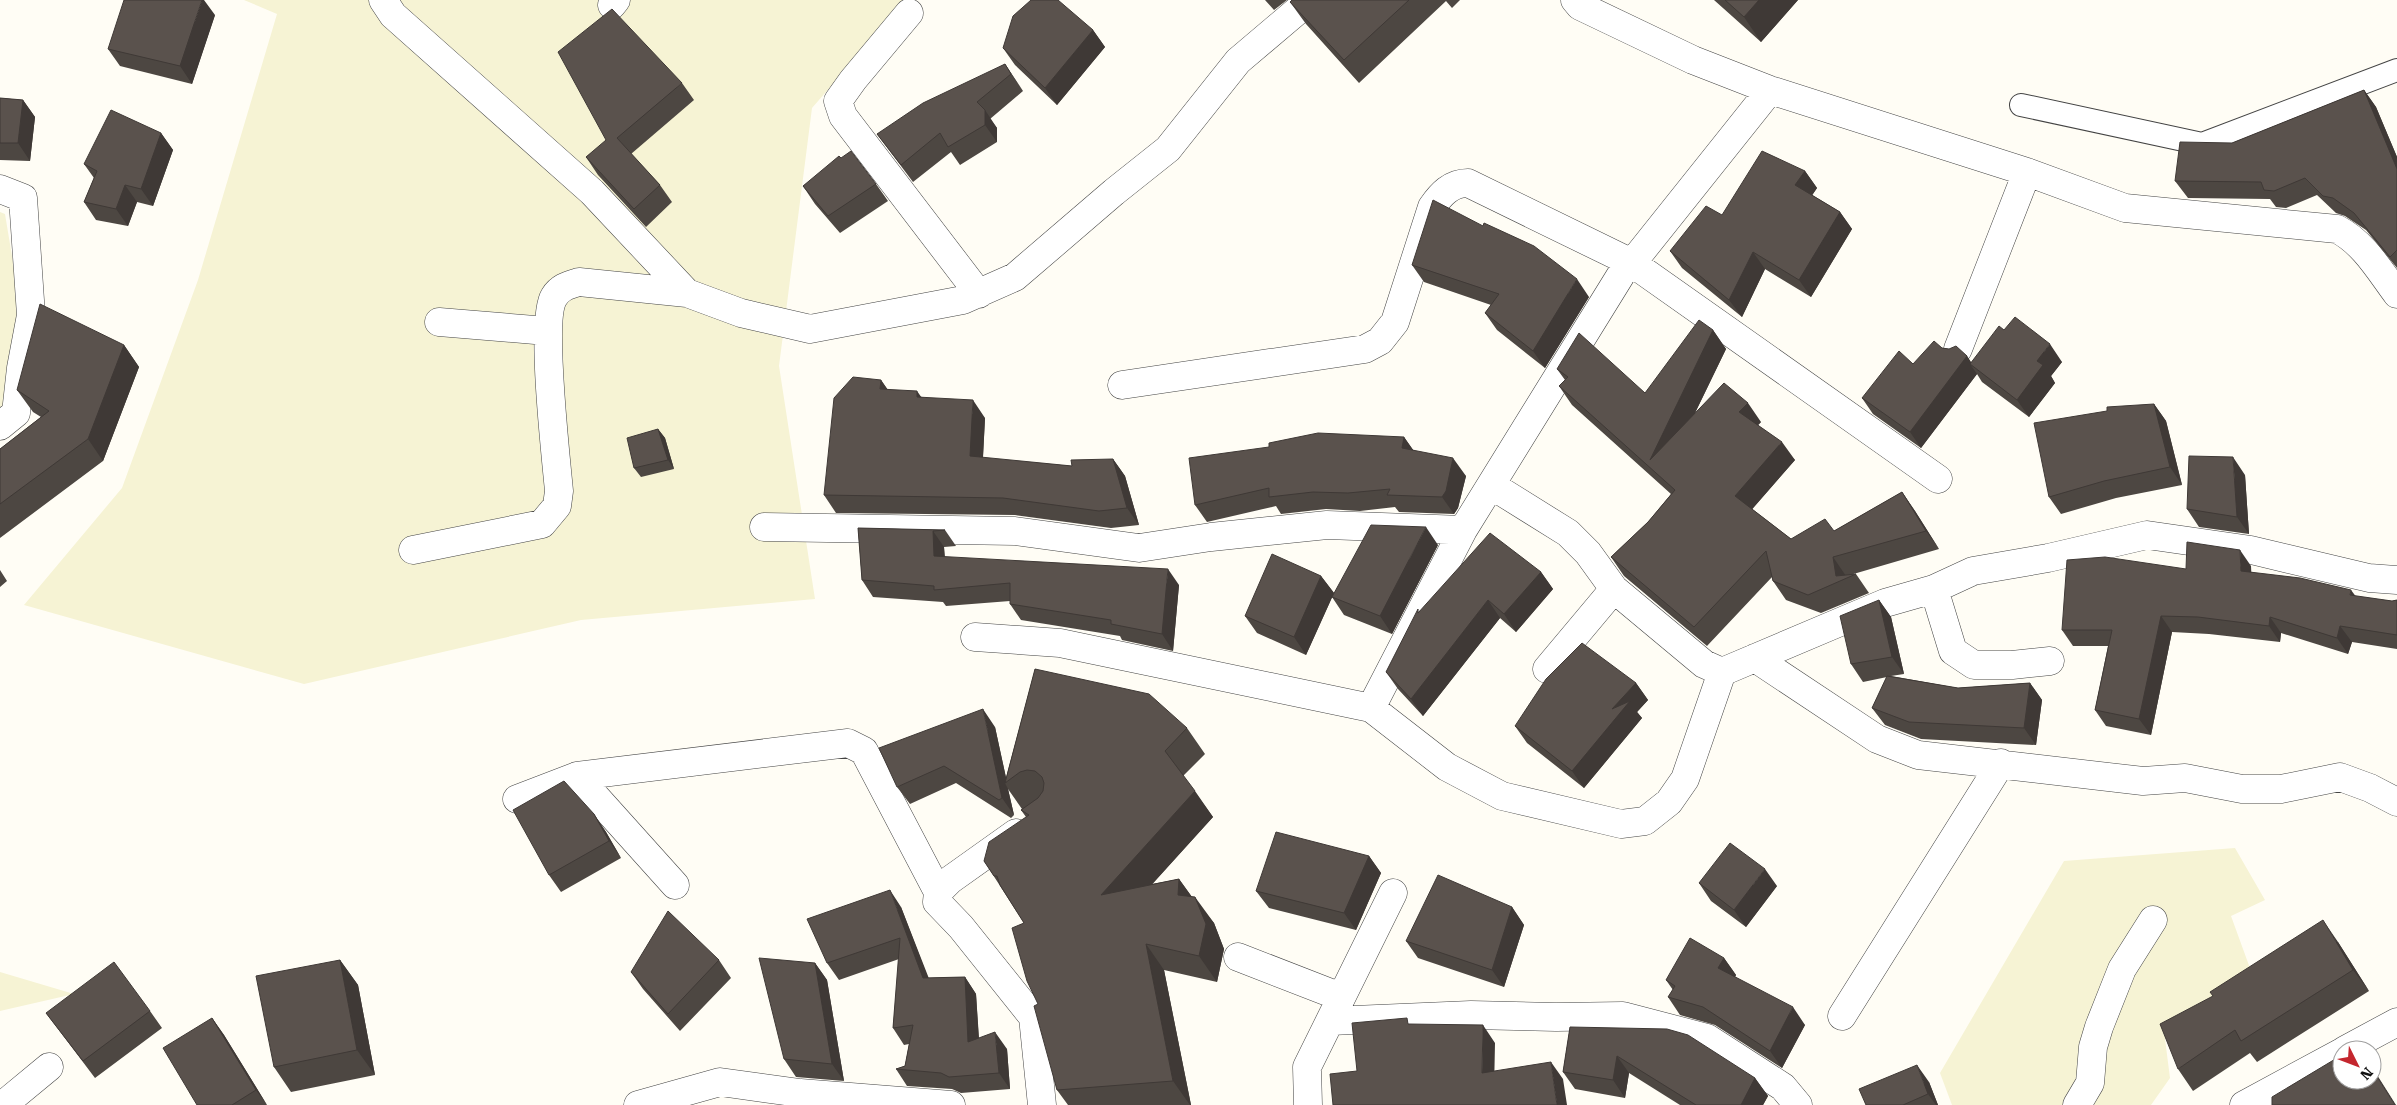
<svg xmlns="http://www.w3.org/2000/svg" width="2397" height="1105" viewBox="0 0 2397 1105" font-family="'Roboto Serif',serif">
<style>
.farmland{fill:#f6f3d4}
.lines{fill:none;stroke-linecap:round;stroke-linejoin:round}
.service-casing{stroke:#444;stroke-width:24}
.minor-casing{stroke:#444;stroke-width:29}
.service{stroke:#fff;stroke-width:22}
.minor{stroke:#fff;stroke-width:28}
.wall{fill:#4d4742}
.shaded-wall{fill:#3f3936}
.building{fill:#5a524d;stroke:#3f3936}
</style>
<rect width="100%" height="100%" fill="#fffdf5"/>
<path class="farmland" d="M244 0H906L812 108 779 366 815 599 581 620 304 684 24 605 122 488 198 280 277 14Z
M0 212 5 214 26 340 0 426Z
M2235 848 2265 900 2231 916 2251 971 2165 1039 2170 1078 2151 1105H1952L1940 1073 2064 861Z
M0 972 74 994 0 1011Z"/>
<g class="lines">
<g class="service-casing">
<path id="service" d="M2021 105 2202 144 2397 70"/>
</g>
<g class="minor-casing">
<path id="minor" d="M383 0 393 15 592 192 687 293 741 313 810 329 963 300 1015 277 1114 192 1168 149 1238 61 1310 0
M1575 0 1580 6 1693 60 1770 90 2027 172 2125 208 2337 229C2364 243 2379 270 2397 294
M612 5 616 0
M909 13 853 80 838 101 843 116 979 294
M0 189 23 198 31 315 21 368 16 413 0 426
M439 322 547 331
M1958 349 2027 172
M1122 385 1365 349 1380 341 1395 322 1432 207C1441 194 1451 183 1468 183L1632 263 1938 479
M1491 485 1568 533 1588 553 1614 589 1704 664 1722 672 1885 603 1934 589 1973 571 2048 558 2147 535 2251 550 2369 578 2397 580
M764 527 1015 531 1139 548 1211 537 1327 525 1463 530 1622 273 1632 263 1770 90
M413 550 542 524 557 506 559 491C556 458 540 319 554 297 560 287 569 285 579 282L687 293
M1934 589 1953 651 1974 665H2012L2050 661
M975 637 1060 643 1371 708 1447 767 1502 796 1621 824 1645 821 1669 802 1685 779 1722 672
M1755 658 1877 739 1918 755 2143 781 2185 778 2242 789H2281L2340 777 2370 788 2397 802
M1547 669 1614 589
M1371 708 1463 530
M577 776 848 743 864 751 938 892
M517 799 577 776 675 885
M1016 833 950 880 938 892 937 902 961 927 1033 1017 1042 1105
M1238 957 1341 997
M1842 1016 2001 763
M1330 1021 1471 1015 1556 1017 1623 1016 1707 1038 1783 1087 1798 1105
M2345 1050 2397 1022
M3 1105 49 1067
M638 1105 720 1082 800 1093 951 1105
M1308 1105 1307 1067 1393 893
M2077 1105 2090 1083 2093 1047 2099 1027 2122 969 2153 920
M2244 1105 2342 1052"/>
</g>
<use href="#service" class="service"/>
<use href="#minor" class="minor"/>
</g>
<path class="wall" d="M1265 0H1287L1274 10Z
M1292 0H1460L1452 8 1446 1 1359 83 1306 24 1290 2Z
M1714 0H1798L1761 42Z
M215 15 192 84 120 66 108 49Z
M1093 30 1105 47 1057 105 1015 65 1003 48Z
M1005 64 1023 91 990 119 997 128V142L960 165 951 152 913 182 877 134Z
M682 83 694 100 631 154 660 185 672 202 646 227 598 175 586 157Z
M2364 90 2376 107 2397 157V268L2366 230 2345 216 2336 213 2317 195 2286 208 2276 207 2270 199 2188 198 2175 181 2232 143Z
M0 98 23 100 35 117 30 161 0 160Z
M161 133 173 150 153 206 137 202 128 226 96 220 84 202 94 178 84 164Z
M841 158 876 184 888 201 840 233 815 204 803 186Z
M1805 171 1817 188 1812 195 1840 212 1852 229 1811 297 1765 269 1742 317 1682 268 1670 251 1722 215Z
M1412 265 1589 297 1545 368 1497 330 1485 313 1491 305 1424 282Z
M1713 330 1726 349 1695 413 1761 422 1758 425 1795 460 1752 509 1791 539 1834 531 1902 492 1915 511 1939 549 1850 575 1856 574 1869 593 1821 613 1786 600 1773 581 1772 577 1707 646 1624 576 1611 557 1648 522 1671 494 1572 405 1559 386 1565 380 1557 369 1645 393Z
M2004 330 2062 362 2051 376 2055 383 2029 417 1982 382 1977 374 1921 448 1873 414 1862 398 1913 364 1942 348 1949 349 1967 356 1971 363Z
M124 345 139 367 103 461 0 538V449L41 417 33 412 17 390Z
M881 380 887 389 922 397 985 418 983 458 1072 466 1113 459 1125 476 1139 525 1111 528 1015 515 836 513 824 495Z
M2154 404 2166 421 2182 485 2116 498 2061 514 2049 497Z
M658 429 665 438 674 469 641 477 634 468Z
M1404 437 1413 450 1466 476 1458 508 1454 514 1399 512 1395 507 1360 511 1326 509 1281 514 1276 506 1207 522 1195 505Z
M2245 475 2249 534 2199 527 2187 509Z
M858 528 945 530 956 546 944 547 945 557 1179 585 1173 651 1122 640 1120 636 1021 620 1010 604V601L946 606 943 602 873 597 862 580Z
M1438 545 1392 634 1344 615 1332 597Z
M2251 566V572L2355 596 2392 601 2397 600V649L2352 642 2348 654 2281 633 2280 642 2209 634 2172 632 2151 735 2106 726 2095 710 2108 646H2073L2062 630 2186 569Z
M0 570 7 581 0 587Z
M1541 572 1553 589 1516 632 1500 618 1423 716 1398 689 1386 672 1419 611Z
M1321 576 1334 593 1306 655 1257 633 1245 616Z
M1879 600 1891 617 1904 674 1891 676 1958 688 2030 683 2042 700 2036 745 1921 739 1885 725 1872 708 1887 677 1863 682 1851 664Z
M1035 669 1187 728 1205 754 1183 776 1213 817 1152 884 1179 879 1192 897 1214 923 1224 949 1217 982 1164 970 1191 1105H1068L1057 1090 1038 1004 1024 923 984 861 1026 817 1021 810 1022 809 1008 789 1014 815 1011 818 956 783 910 804 897 787 995 727 1006 778Z
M1636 683 1648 700 1637 712 1642 718 1584 788 1527 743 1515 726Z
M594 814 606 832 621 858 561 892 549 875Z
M1369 856 1381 873 1356 930 1269 908 1256 891Z
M1699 883 1777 886 1746 927 1711 901Z
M901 907 928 978 965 977 976 994 979 1038 1007 1049 1010 1089 961 1093 952 1089 907 1086 896 1069 905 1066 909 1044 904 1045 893 1028 899 959 839 980 827 963Z
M1512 907 1524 925 1504 987 1418 958 1406 941Z
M2338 942 2369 991 2257 1062 2250 1053 2193 1091 2178 1069Z
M1724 958 1736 975 1735 977 1805 1025 1782 1068 1715 1025 1680 1015 1668 997 1673 990 1666 980Z
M340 960 358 985 375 1075 291 1092 274 1067Z
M719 960 731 978 680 1031 643 989 631 972Z
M815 963 827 980 844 1081 796 1077 784 1059Z
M150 1011 162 1028 95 1078 46 1013Z
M212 1018 224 1035 267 1105H197Z
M1570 1027 1755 1078 1768 1096 1763 1105H1680L1629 1073 1625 1098 1575 1089 1563 1072Z
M1929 1082 1938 1105H1866Z"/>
<path class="shaded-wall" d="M202 0H204L215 15 192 84 180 66Z
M1759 0H1798L1761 42 1744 17Z
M1093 30 1105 47 1057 105 1045 88Z
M1005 64 1023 91 1011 74Z
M2364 90 2376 107 2397 157V169Z
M23 100 35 117 30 161 18 143Z
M985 110 997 128V142L985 125Z
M161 133 173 150 153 206 141 189Z
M1805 171 1817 188 1807 203 1795 185Z
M125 185 137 202 128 226 116 209Z
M1840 212 1852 229 1811 297 1799 280Z
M1753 252 1765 269 1742 317 1729 300Z
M1577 279 1589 297 1545 368 1533 351Z
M1713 330 1726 349 1663 479 1650 460Z
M2050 344 2062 362 2051 376 2055 383 2029 417 2017 400 2037 361Z
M124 345 139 367 103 461 88 439Z
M1967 356 1975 368 1970 364 1977 374 1921 448 1910 432Z
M881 380 893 397 880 389Z
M917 391 929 408 917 397Z
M973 400 985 418 982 474 970 456Z
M1748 403 1761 422 1752 431 1739 412Z
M2154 404 2166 421 2182 485 2170 467Z
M658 429 665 438 674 469 668 460Z
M1404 437 1416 454 1402 448Z
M1782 442 1795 460 1748 514 1735 496Z
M2233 457 2245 475 2249 534 2237 517Z
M1453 458 1466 476 1458 508 1454 514 1442 497Z
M1113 459 1125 476 1139 525 1127 508Z
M1902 492 1915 511 1939 549 1926 531Z
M1426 527 1438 545 1392 634 1380 616Z
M933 531 944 547 945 572 934 556Z
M2240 550 2251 566 2252 587 2241 571Z
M1833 557 1846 576H1836Z
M1168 569 1179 585 1173 651 1162 634Z
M1541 572 1553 589 1516 632 1504 614Z
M1321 576 1334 593 1306 655 1294 637Z
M2351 590 2363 606 2350 595Z
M1488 600 1500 618 1423 716 1411 699Z
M1879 600 1891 617 1904 674 1892 657Z
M2161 616 2172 632 2151 735 2139 719Z
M2270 617 2281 633 2280 642 2269 626Z
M2340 626 2352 642 2348 654 2337 638Z
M1636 683 1648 700 1637 712 1642 718 1584 788 1572 771 1612 709Z
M2030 683 2042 700 2036 745 2024 728Z
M983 709 995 727 1007 782 1005 783 1008 789 1014 815 1002 798Z
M1195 791 1213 817 1119 921 1101 895Z
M594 814 606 832 621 858 609 841Z
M1369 856 1381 873 1356 930 1344 913Z
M1765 869 1777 886 1746 927 1734 910Z
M1179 879 1197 904 1178 895Z
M890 890 901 907 935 994 923 978Z
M1195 897 1214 923 1224 949 1217 982 1199 956Z
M1512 907 1524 925 1504 987 1492 970Z
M2323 920 2338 942 2369 991 2353 970Z
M1146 944 1164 970 1191 1105H1190L1173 1081Z
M1724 958 1736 975 1730 986 1718 968Z
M340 960 358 985 375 1075 357 1050Z
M815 963 827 980 844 1081 832 1064Z
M965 977 976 994 980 1059 968 1042Z
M1793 1007 1805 1025 1782 1068 1770 1051Z
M212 1018 224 1035 267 1105 256 1090Z
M1483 1025 1495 1043 1494 1091 1482 1073Z
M995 1032 1007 1049 1010 1089 999 1073Z
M1617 1056 1629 1073 1625 1098 1613 1080Z
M1551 1062 1563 1079 1567 1105H1557Z
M1917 1065 1929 1082 1938 1105H1936L1928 1094Z
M2372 1067 2396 1105H2395L2372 1069Z
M1755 1078 1768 1096 1763 1105H1741Z"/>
<path class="building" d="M124 0H202L180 66 108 49Z
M1031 0H1058L1093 30 1045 88 1003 48 1013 16Z
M1292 0H1409L1344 60 1290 2Z
M1725 0H1759L1744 17Z
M612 9 682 83 617 138 660 185 634 209 586 157 606 140 558 52Z
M1005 64 1011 74 977 102 985 110V125L948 147 940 133 901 165 877 134 923 103Z
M2364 90 2397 169V250L2390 257 2354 213 2333 198 2323 196 2305 178 2274 191 2264 190 2261 182 2175 181 2180 142 2232 143Z
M0 98 23 100 18 143H0Z
M111 110 161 133 141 189 125 185 116 209 84 202 97 171 84 164Z
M851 151 876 184 828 216 803 186 839 156 841 158Z
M1762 151 1805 171 1795 185 1840 212 1799 280 1753 252 1729 300 1670 251 1706 206 1722 215Z
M1433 200 1483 226 1484 223 1534 246 1577 279 1533 351 1485 313 1499 294 1412 265Z
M40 304 124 345 88 439 0 504V449L49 411 17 390Z
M2015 317 2050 344 2037 361 2043 365 2017 400 1970 364 1999 326 2004 330Z
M1699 320 1713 330 1650 460 1724 383 1748 403 1739 412 1782 442 1735 496 1791 539 1825 519 1834 531 1902 492 1926 531 1833 557 1836 576 1856 574 1808 595 1773 581 1766 551 1694 627 1611 557 1648 522 1675 490 1559 386 1568 377 1557 369 1579 333 1645 393Z
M1934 341 1942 348 1949 349 1956 346 1967 356 1910 432 1862 398 1899 351 1913 364Z
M853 377 881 380 880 389 917 391V397L973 400 970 456 1072 466 1071 460 1113 459 1127 508 1099 511 1003 498 824 495 834 398Z
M2154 404 2170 467 2104 481 2049 497 2034 423 2107 411V407Z
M658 429 668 460 634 468 627 438Z
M1318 433 1404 437 1402 448 1453 458 1446 491 1442 497 1387 495 1390 489 1348 493 1313 492 1269 497V488L1195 505 1189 458 1269 447V443Z
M2189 456 2233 457 2237 517 2187 509Z
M1371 525 1426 527 1380 616 1332 597Z
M858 528 945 530 933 531 934 556 1168 569 1162 634 1111 624V620L1010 604V583L934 590V586L862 580Z
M1490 533 1541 572 1504 614 1488 600 1411 699 1386 672 1418 609V613Z
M2187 542 2240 550 2241 571 2300 578 2351 590 2350 595 2392 601 2397 600V635L2340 626 2337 638 2270 617 2269 626 2198 617 2161 616 2139 719 2095 710 2112 630H2062L2067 560 2105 557 2186 569Z
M1272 554 1321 576 1294 637 1245 616Z
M1879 600 1892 657 1851 664 1840 616Z
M1582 643 1636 683 1612 709 1630 701 1572 771 1515 726 1546 679Z
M1035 669 1149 694 1187 728 1165 751 1195 791 1101 895 1179 879 1178 895 1195 897 1206 924 1199 956 1146 944 1173 1081 1057 1090 1034 1006 1038 1004 1027 981 1012 928 1024 923 1000 885 997 876H994L984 861 989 842 1029 815 1021 810 1038 798 1043 791 1044 783 1042 777 1035 771 1027 770 1020 772 1005 783Z
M1887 676 1958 688 2030 683 2024 728 1909 722 1872 708Z
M983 709 1002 798 999 800 944 766 897 787 879 748Z
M564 781 594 814 609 841 549 875 513 810Z
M1276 832 1369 856 1344 913 1256 891Z
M1730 843 1765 869 1734 910 1699 883Z
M1438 875 1512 907 1492 970 1406 941Z
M890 890 923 978 965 977 968 1042 995 1032 999 1073 949 1077 941 1073 896 1069 905 1066 913 1025 893 1028 900 938 827 963 807 919Z
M668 911 719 960 668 1014 631 972Z
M2323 920 2353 970 2241 1041 2235 1030 2178 1069 2160 1024 2213 996 2210 992Z
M1690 938 1724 958 1718 968 1793 1007 1770 1051 1703 1007 1668 997 1675 986 1666 980Z
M759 958 815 963 832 1064 784 1059Z
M340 960 357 1050 274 1067 256 976Z
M114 962 150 1011 83 1061 46 1013Z
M212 1018 256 1090 232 1105H197L163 1048Z
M1407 1018 1408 1024 1483 1025 1482 1073 1551 1062 1557 1105H1333L1330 1074 1357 1071 1352 1023Z
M1570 1027 1667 1029 1688 1035 1755 1078 1741 1105H1696L1617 1056 1613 1080 1563 1072Z
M2357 1046 2360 1050H2350Z
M2342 1055V1080H2372V1069L2395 1105H2272V1097Z
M1917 1065 1928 1094 1903 1105H1866L1859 1089Z"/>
<g transform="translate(2357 1065) rotate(132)"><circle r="24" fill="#ffffff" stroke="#a0a0a0"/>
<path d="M0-4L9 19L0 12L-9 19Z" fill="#c4262e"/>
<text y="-8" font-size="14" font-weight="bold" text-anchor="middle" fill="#111111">N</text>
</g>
</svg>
